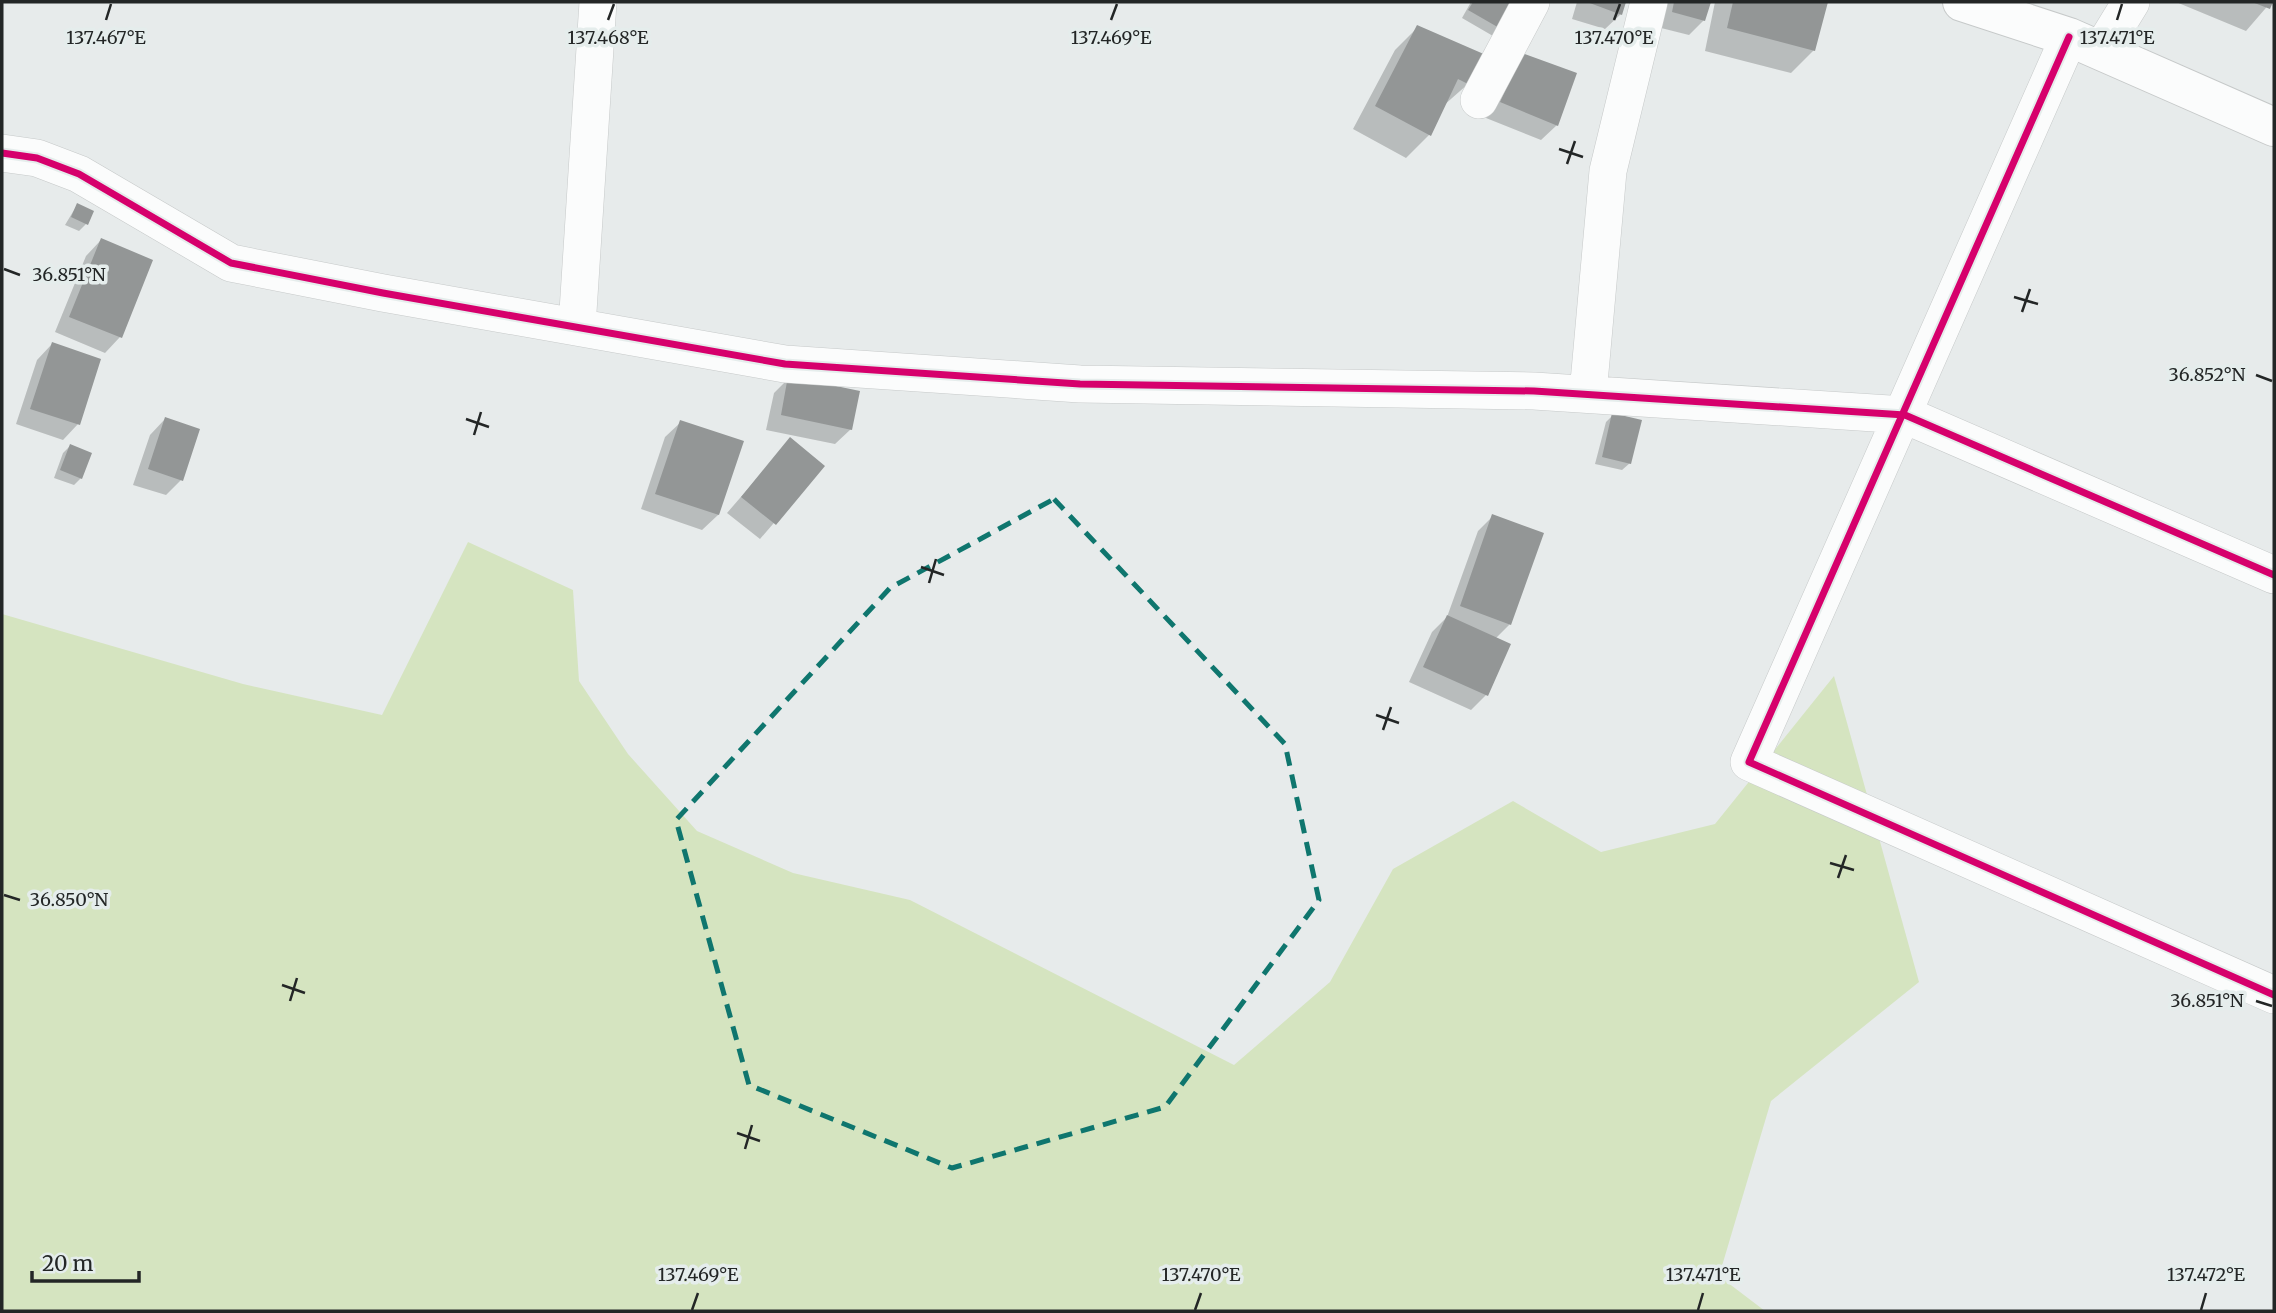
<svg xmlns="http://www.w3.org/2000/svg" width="2276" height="1313" viewBox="0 0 2276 1313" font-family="Merriweather,serif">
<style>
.green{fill:#d5e4c0}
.shadow{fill:#0003}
.building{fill:#939696}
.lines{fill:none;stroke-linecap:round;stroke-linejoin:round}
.minor-casing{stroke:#c6c9c9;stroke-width:38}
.major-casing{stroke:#c6c9c9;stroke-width:40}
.minor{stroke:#fbfcfc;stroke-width:37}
.major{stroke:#fbfcfc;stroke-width:38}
.cycleway-casing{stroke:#e5edec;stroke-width:11}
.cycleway{stroke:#d6006c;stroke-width:7}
.marked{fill:none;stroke:#0f766e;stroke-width:5;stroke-dasharray:14 9;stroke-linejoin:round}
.ticks{fill:none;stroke:#232626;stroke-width:2.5}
.ticks-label{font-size:18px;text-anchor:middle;fill:#232626;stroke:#e5edec;stroke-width:7;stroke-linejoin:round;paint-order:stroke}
</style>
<rect width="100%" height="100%" fill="#e7ebeb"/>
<path class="green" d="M468 542 573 590 579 681 628 754 697 831 793 873 910 900 1234 1065 1330 982 1393 869 1513 801 1601 852 1715 824 1834 676 1919 982 1771 1101 1719 1276 1765 1311H2V614L243 684 382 715Z"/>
<path class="shadow" d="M1471 2H1508L1513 4 1493 36 1462 18Z
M1577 2H1624L1621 14 1605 29 1572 19Z
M1665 2H1709L1704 20 1689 35 1657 27Z
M1715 2H1826L1814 50 1791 73 1705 51Z
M2176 2H2271L2246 31Z
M1418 27 1468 84 1443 106 1429 135 1406 158 1353 129 1395 50Z
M1507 70 1557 125 1541 140 1486 118Z
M77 205 86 224 79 231 65 225Z
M101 240 151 261 120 337 105 353 55 332 86 256Z
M52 344 99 360 78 424 63 440 16 424 37 360Z
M789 378 851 429 835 444 766 430 774 393Z
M1613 415 1630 463 1622 470 1595 464 1606 422Z
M165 419 181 480 166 495 133 485 150 435Z
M681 422 742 442 718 515 702 530 641 509 665 437Z
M790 440 823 466 760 539 727 513Z
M70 446 81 478 74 485 54 478 63 453Z
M1493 516 1510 624 1495 639 1486 695 1471 710 1409 682 1432 632 1447 617 1478 531Z"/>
<path class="building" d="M1473 2H1512L1501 29 1468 10Z
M1587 2H1626L1622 15Z
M1674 2H1711L1705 21 1672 12Z
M1733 2H1828L1815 51 1727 28Z
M2252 2H2273L2270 9Z
M1417 25 1486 55 1470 85 1458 79 1431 136 1375 106Z
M1522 53 1577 73 1558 126 1500 102Z
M77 203 94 211 88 225 71 217Z
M101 238 153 260 122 338 69 317Z
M52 342 101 359 80 425 30 409Z
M788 376 860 391 852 430 781 415Z
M1612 413 1642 420 1631 464 1602 457Z
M165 417 200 429 183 481 148 469Z
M680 420 744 441 719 515 655 494Z
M790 437 825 466 776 525 741 497Z
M70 444 92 453 82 479 60 470Z
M1492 514 1544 533 1511 625 1460 606Z
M1447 615 1511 644 1488 696 1423 667Z"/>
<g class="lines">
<g class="minor-casing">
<path id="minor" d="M2069 37 1749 762 2274 995
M2101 51 2131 2
M1479 100 1531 2
M2 153 37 158 79 174 231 263 383 293 785 364 1080 384 1534 391 1905 415 2274 575
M577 327 598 2
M1588 394 1608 171 1649 2"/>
</g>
<g class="major-casing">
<path id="major" d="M1962 2 2069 37 2274 127"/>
</g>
<use href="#minor" class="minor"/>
<use href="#major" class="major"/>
<g class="cycleway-casing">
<path id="cycleway" d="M2069 37 1749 762 2274 995
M2 153 37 158 79 174 231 263 383 293 785 364 1080 384 1534 391 1905 415 2274 575"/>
</g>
<use href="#cycleway" class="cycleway"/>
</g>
<path class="marked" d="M1054 499 1285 744 1319 900 1165 1107 952 1168 749 1085 676 820 890 588Z"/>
<path class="ticks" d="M106 20 111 4M608 20 614 4M1111 20 1117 4M1614 20 1620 4M2117 20 2122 4M1559 149 1583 157M1567 164 1575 141M4 269 20 275M2014 297 2038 304M2022 312 2030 289M2256 375 2272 381M466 419 489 427M474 435 481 412M921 567 944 575M929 583 936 559M1376 715 1399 723M1383 730 1391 707M1830 863 1854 870M1838 878 1846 855M4 895 20 900M282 985 305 993M290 1001 297 978M2256 1001 2272 1006M737 1133 760 1141M745 1149 752 1125M692 1310 698 1293M1195 1310 1201 1293M1698 1310 1703 1293M2201 1310 2206 1293"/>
<g class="ticks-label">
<text x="106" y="44">137.467°E</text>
<text x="608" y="44">137.468°E</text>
<text x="1111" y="44">137.469°E</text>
<text x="1614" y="44">137.470°E</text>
<text x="2117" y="44">137.471°E</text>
<text x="69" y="281">36.851°N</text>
<text x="2207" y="381">36.852°N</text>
<text x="69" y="906">36.850°N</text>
<text x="2207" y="1007">36.851°N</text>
<text x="698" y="1281">137.469°E</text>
<text x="1201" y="1281">137.470°E</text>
<text x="2206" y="1281">137.472°E</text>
<text x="1703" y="1281">137.471°E</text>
</g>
<rect width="2276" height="1313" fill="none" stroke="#232626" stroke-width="7"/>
<path d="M32 1271v10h107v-10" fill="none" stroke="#232626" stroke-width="3.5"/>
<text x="42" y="1271" font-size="21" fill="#232626" stroke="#e5edec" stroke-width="5" paint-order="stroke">20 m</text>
</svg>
